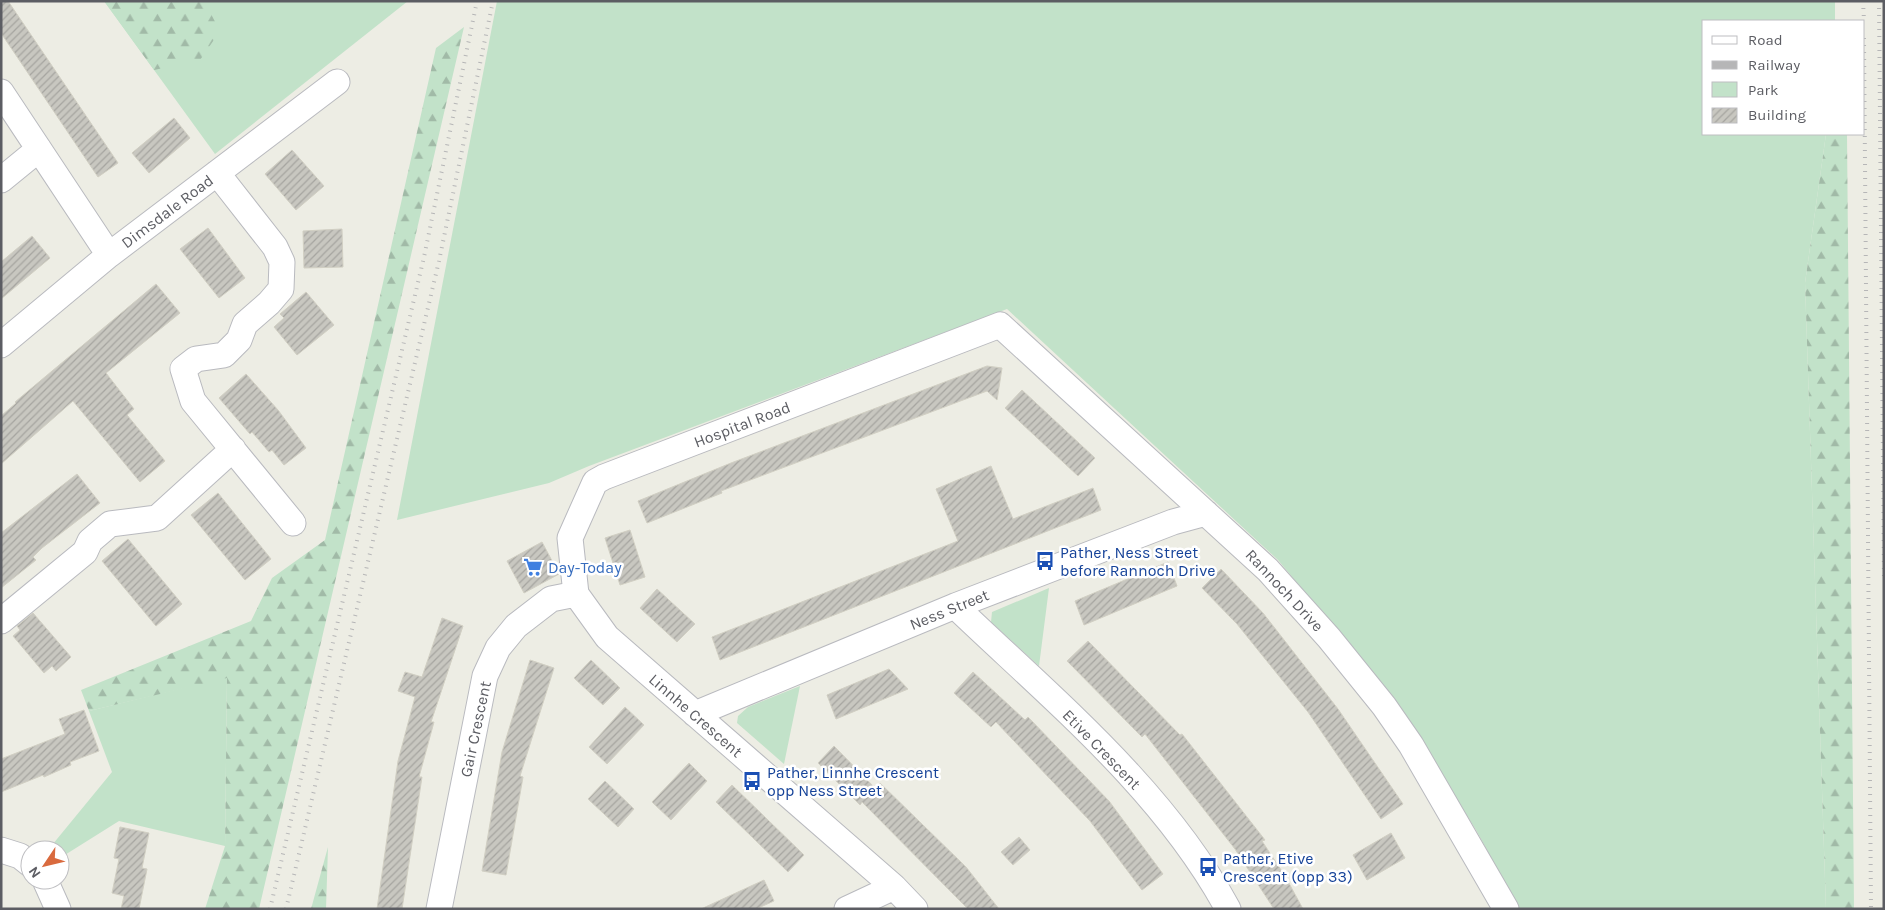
<svg xmlns="http://www.w3.org/2000/svg" width="1885" height="910" viewBox="0 0 1885 910" font-family="Karla,sans-serif">
<style>
.green{fill:#c2e2c9}
.forest{fill:url(#forest-firs)}
.building{fill:url(#building-hatch);stroke:#d1cfc3}
.lines{fill:none;stroke-linecap:round;stroke-linejoin:round}
.minor-casing{stroke:#b9babf;stroke-width:27}
.minor{stroke:#fff;stroke-width:25}
.rail{stroke:#b6b6b7;stroke-width:4;stroke-dasharray:1 6;stroke-linecap:butt}
.labels{text-anchor:middle;stroke-width:5;stroke-linejoin:round;paint-order:stroke}
.street-label{font-size:16px;fill:#5c5d63;stroke:#fff}
.transit-label{font-size:16px;fill:#164399;stroke:#fff;text-anchor:start}
.shop-label{font-size:16px;fill:#366cbe;stroke:#fff;text-anchor:start}
</style>
<defs>
<pattern id="forest-firs" width="22" height="20" patternUnits="userSpaceOnUse" patternTransform="scale(1.25)"><rect width="22" height="20" fill="#c2e2c9"/><path d="M5 1l3.5 6h-7zM16 11l3.5 6h-7z" fill="#a1baa7"/></pattern>
<pattern id="building-hatch" width="6" height="6" patternUnits="userSpaceOnUse" patternTransform="scale(1.25)"><rect width="6" height="6" fill="#c8c7c0"/><path d="M-1 1l2-2M0 6l6-6M5 7l2-2" fill="none" stroke="#a6a5a0"/></pattern>
</defs>
<rect width="100%" height="100%" fill="#edede4"/>
<path class="green" d="M104 1H408L215 154Z
M497 1H1835V21H1704V134H1826L1805 283 1826 909H1519L1476 830 1391 696 1278 560 1007 309 589 466 549 483 397 520Z
M1049 588 1039 666 991 622 992 612Z
M227 677 225 846 119 821 60 858V850H48L112 772 89 711Z
M800 686 784 764 737 723 738 716 748 707Z"/>
<path class="forest" d="M104 1H204L220 31 200 60 154 70Z
M464 27 259 909H205L225 846 227 678 89 711 81 690 251 621 272 578 325 540 436 48Z
M1826 134H1847L1854 909H1826L1805 283Z
M328 847 326 909H311Z"/>
<path class="building" d="M1 1H8L118 163 98 177 1 33Z
M174 118 190 138 149 173 132 153Z
M292 150 324 186 296 210 265 174Z
M208 228 245 278 219 298 180 249Z
M342 229 343 267 304 268 303 231Z
M32 236 50 258 1 299V262Z
M156 284 180 313 106 373 134 409 127 415 165 461 140 482 73 401 1 464V416L16 403 15 402Z
M306 292 334 325 297 355 274 327 284 318 280 314Z
M987 366 1002 368 997 400 987 391 721 491 722 493 647 523 638 501 731 463Z
M246 374 278 410 306 448 284 465 272 450 269 452 252 432 250 434 219 398Z
M1022 390 1095 458 1078 476 1005 408Z
M991 466 1013 519 1093 488 1101 510 720 660 712 637 958 541 936 489Z
M77 474 100 503 42 548 33 557 36 560 1 588V533Z
M218 493 271 559 245 580 191 515Z
M630 530 645 577 620 585 605 538Z
M128 539 182 604 156 626 102 561Z
M542 542 559 574 524 593 507 561Z
M1168 562 1177 586 1084 625 1075 601Z
M1221 569 1263 613 1338 709 1403 804 1381 819 1308 712 1237 624 1202 588Z
M657 589 695 624 677 642 640 608Z
M33 613 71 657 56 671 52 666 44 673 13 636 20 630 17 626Z
M442 618 463 626 431 722H434L419 777H422L402 909H377L398 761 415 697 398 691 405 672 422 677Z
M1088 641 1180 735 1182 734 1265 840 1262 841 1285 876 1303 909H1274L1235 849 1145 734 1142 737 1067 661Z
M530 660 554 668 520 776 523 777 506 875 482 871 502 752Z
M591 660 620 688 603 705 574 678Z
M889 669 908 689 836 719 827 695Z
M973 672 1025 720 1028 717 1109 801 1163 874 1142 890 1090 821 996 722 991 727 954 693Z
M625 707 644 725 607 764 589 747Z
M84 710 99 751 70 762 71 765 44 777 43 775 1 792V759L65 734 59 719Z
M834 746 875 788 880 783 966 867 999 909H968L862 802 860 805 818 763Z
M689 763 707 781 671 820 652 802Z
M605 781 634 809 618 827 588 799Z
M732 785 804 855 788 872 716 802Z
M120 827 149 833 142 868 147 869 139 909H121L124 896 112 893 119 859 114 858Z
M1391 833 1405 858 1367 880 1353 855Z
M1019 837 1030 850 1013 865 1001 852Z
M764 880 774 901 756 909H701Z"/>
<g class="lines">
<g class="minor-casing">
<path id="minor" d="M1 92 109 255
M217 173 275 247 282 262 281 289 269 303 245 324 239 340 224 355 196 359 183 369 193 401 293 523
M1 180 39 149
M1 345 109 255 337 82
M955 606C1052 699 1163 789 1228 909
M1 621 85 552 90 541 110 524 157 518 233 449
M695 714 955 606 1173 522 1206 513
M1 850 20 856 30 864
M45 880 58 909
M439 909 485 676 498 648 516 626 551 599 576 594
M847 909 894 887
M915 909 894 887 607 637 576 594 570 538 595 482 604 477 1000 325 1268 570 1329 638 1384 706 1411 745 1506 909"/>
</g>
<use href="#minor" class="minor"/>
<path class="rail" d="M1863 1 1864 21
M1879 1 1884 579
M1864 38 1871 909
M270 909 424 257 477 1
M286 909 439 261 493 1"/>
</g>
<defs>
<g id="bus-bare" transform="scale(1.5)"><path d="M-5-6H5V4H4V6H2V4H-2V6H-4V4H-5ZM-3.5-4V0h7V-4ZM-3.5 1.2v1.5H-2V1.2ZM2 1.2v1.5H3.5V1.2Z" fill="#1a4fb4" stroke="#fff" stroke-width="2.5" paint-order="stroke"/></g>
<g id="supermarket-bare" transform="scale(1.5)"><path d="M-6-5.5h2.5l.6 2H6L4.5 2H-2.5L-4.4-4H-6ZM-1.5 3.2a1.3 1.3 0 1 0 .1 0ZM3 3.2a1.3 1.3 0 1 0 .1 0Z" fill="#3f7fe0" stroke="#fff" stroke-width="2.5" paint-order="stroke"/></g>
</defs>
<g fill-rule="evenodd">
<use href="#bus-bare" x="1045" y="561"/>
<use href="#supermarket-bare" x="533" y="567"/>
<use href="#bus-bare" x="752" y="781"/>
<use href="#bus-bare" x="1208" y="867"/>
</g>
<g class="labels">
<g class="street-label">
<text transform="translate(167 211) rotate(-37)" y="6">Dimsdale Road</text>
<text transform="translate(742 424) rotate(-21)" y="6">Hospital Road</text>
<text transform="translate(1285 590) rotate(47)" y="6">Rannoch Drive</text>
<text transform="translate(949 609) rotate(-22)" y="6">Ness Street</text>
<text transform="translate(696 715) rotate(41)" y="6">Linnhe Crescent</text>
<text transform="translate(475 729) rotate(-78)" y="6">Gair Crescent</text>
<text transform="translate(1102 749) rotate(46)" y="6">Etive Crescent</text>
</g>
<g class="transit-label">
<text x="1060" y="558">Pather, Ness Street<tspan x="1060" dy="18">before Rannoch Drive</tspan></text>
<text x="767" y="778">Pather, Linnhe Crescent<tspan x="767" dy="18">opp Ness Street</tspan></text>
<text x="1223" y="864">Pather, Etive<tspan x="1223" dy="18">Crescent (opp 33)</tspan></text>
</g>
<g class="shop-label">
<text x="548" y="573">Day-Today</text>
</g>
</g>
<rect width="1885" height="910" fill="none" stroke="#5c5d63" stroke-width="5"/>
<rect x="1702" y="20" width="162" height="115" fill="#ffffff" stroke="#bebec1"/>
<rect x="1712" y="36" width="25" height="8" fill="#ffffff" stroke="#bebec1"/>
<text x="1748" y="45" font-size="15" fill="#5c5d63">Road</text>
<rect x="1712" y="61" width="25" height="8" fill="#b6b6b7" stroke="#bebec1"/>
<text x="1748" y="70" font-size="15" fill="#5c5d63">Railway</text>
<rect x="1712" y="82" width="25" height="15" fill="#c2e2c9" stroke="#bebec1"/>
<text x="1748" y="95" font-size="15" fill="#5c5d63">Park</text>
<rect x="1712" y="108" width="25" height="15" fill="url(#building-hatch)" stroke="#bebec1"/>
<text x="1748" y="120" font-size="15" fill="#5c5d63">Building</text>
<g transform="translate(45 865) rotate(235)"><circle r="24" fill="#ffffff" stroke="#bebec1"/>
<path d="M0-4L9 19L0 12L-9 19Z" fill="#d96a3e"/>
<text y="-8" font-size="14" font-weight="bold" text-anchor="middle" fill="#5c5d63">N</text>
</g>
</svg>
